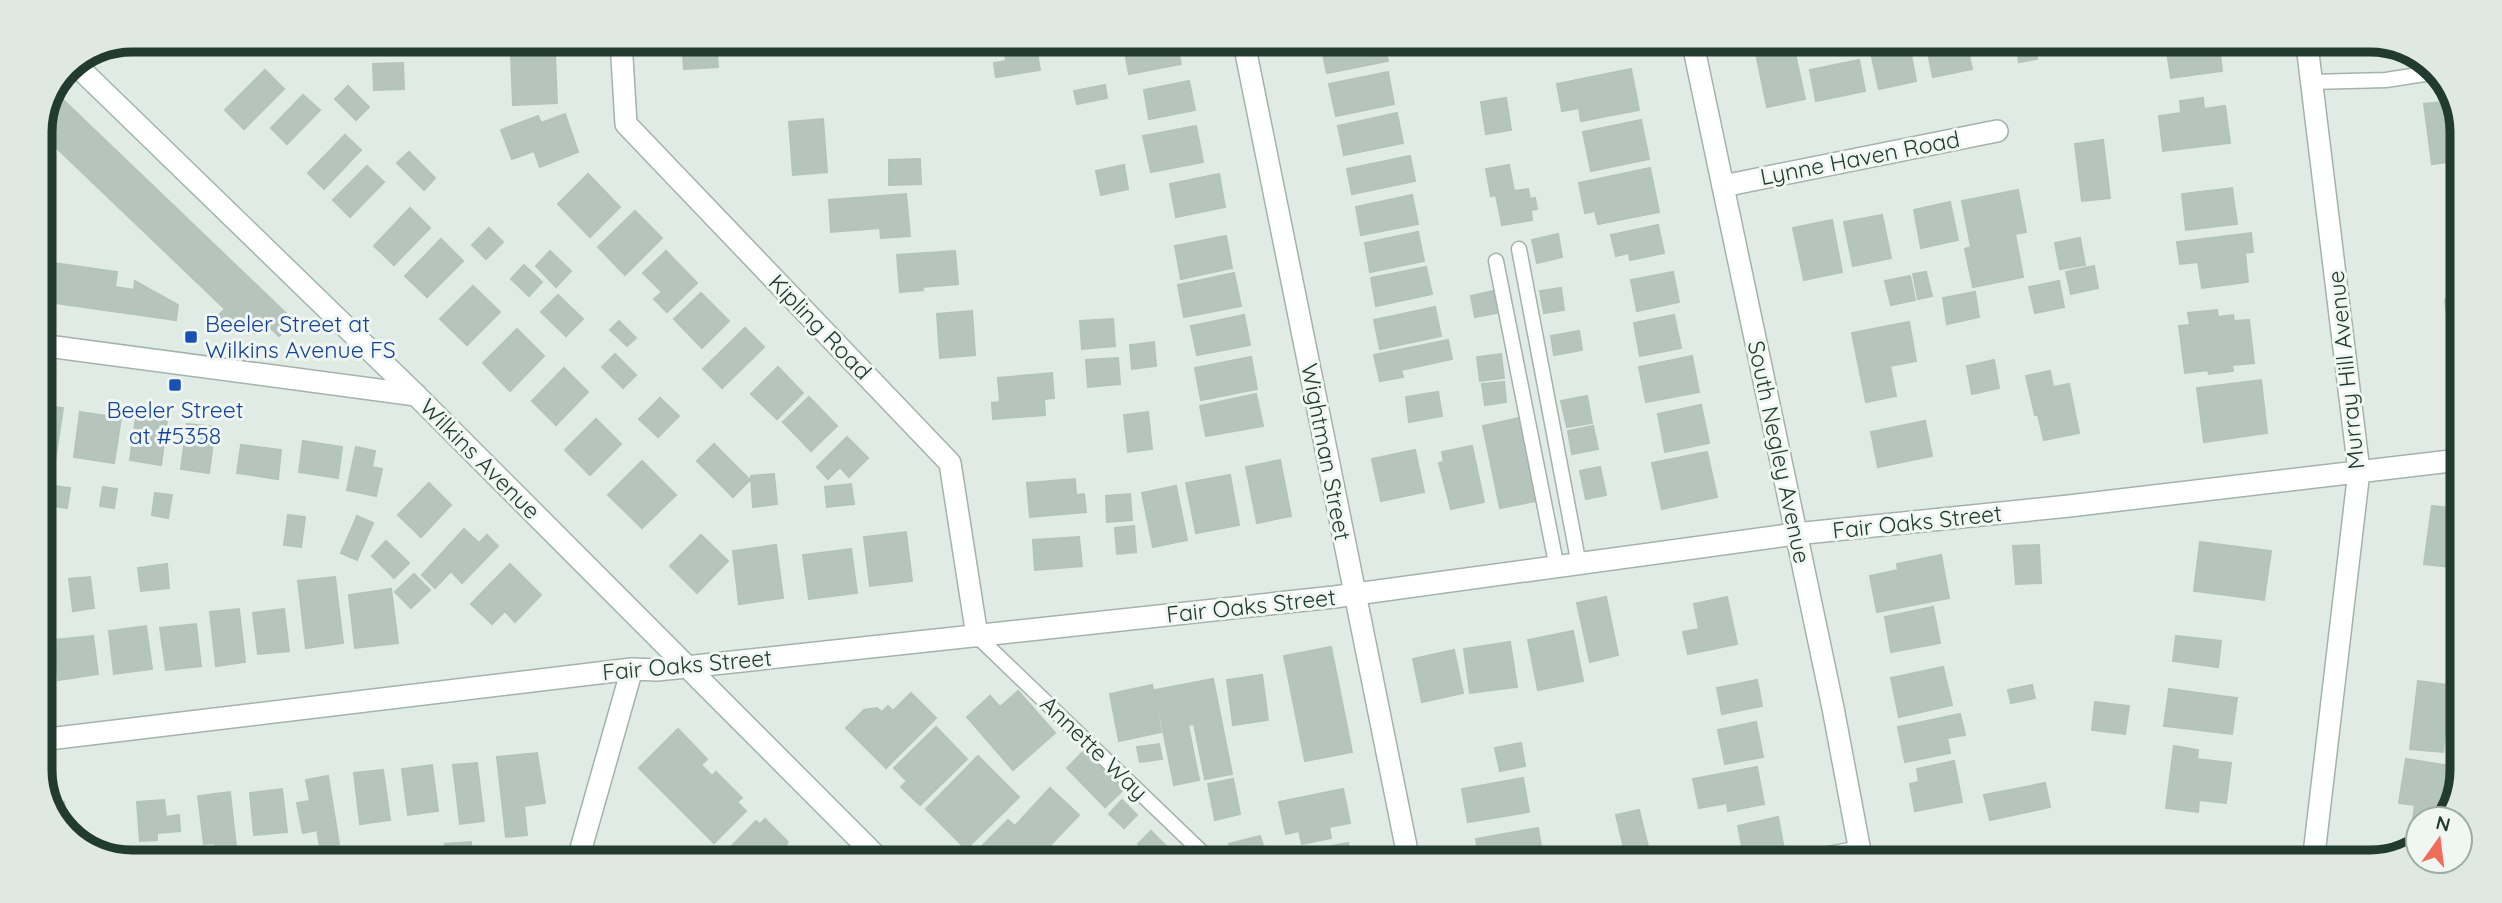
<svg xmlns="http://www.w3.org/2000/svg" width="2502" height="903" viewBox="0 0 2502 903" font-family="Quicksand,sans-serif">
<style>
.building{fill:#b5c5bd;stroke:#b3c4bb;stroke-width:2}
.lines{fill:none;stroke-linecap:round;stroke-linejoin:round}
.service-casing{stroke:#a3b3ab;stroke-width:17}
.minor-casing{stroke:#a3b3ab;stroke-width:24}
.tertiary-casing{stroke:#a3b3ab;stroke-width:24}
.secondary-casing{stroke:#9fb6ab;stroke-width:24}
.service{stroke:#fff;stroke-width:14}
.minor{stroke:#fff;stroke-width:21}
.tertiary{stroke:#fff;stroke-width:21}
.secondary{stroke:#fff;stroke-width:21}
.transit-dot{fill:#1a4fb4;stroke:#f0f7f3;stroke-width:2.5}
.labels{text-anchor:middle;stroke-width:6;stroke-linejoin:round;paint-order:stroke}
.street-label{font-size:23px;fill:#213b31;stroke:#f0f7f3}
.transit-label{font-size:23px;fill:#164399;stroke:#f0f7f3;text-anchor:start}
.rim{fill:none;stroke:#213b31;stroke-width:9}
</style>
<rect width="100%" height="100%" fill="#e0ebe5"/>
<path class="building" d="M682 41H716L718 67 684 69Z
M1035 42 1040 70 996 77 994 63 1006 61 1004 48Z
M1060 42H1088L1089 49 1062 53Z
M1123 42H1176L1181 64 1129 74Z
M1330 43H1384L1388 61 1327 73 1321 45Z
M1754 44H1793L1805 99 1767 107Z
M1891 44H1909L1916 81 1879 89 1870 48Z
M1926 44H1974L1976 54 1969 56 1972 69 1933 77Z
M2016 44H2034L2037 59 2019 62Z
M2166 45H2219L2222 71 2171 78Z
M555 54 557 103 513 105 511 55Z
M1859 60 1865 91 1816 101 1810 70Z
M403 63 404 89 374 90 373 64Z
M1631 69 1639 110 1581 121 1579 108 1562 111 1557 84Z
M265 70 284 89 244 129 225 110Z
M1388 72 1394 104 1336 116 1329 84Z
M1189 81 1195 110 1149 119 1144 90Z
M1105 85 1107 98 1077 104 1074 91Z
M348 86 369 107 356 120 335 99Z
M58 95 294 321 279 336 265 323 255 334 236 315 223 329 214 320 225 309 40 132V127L52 102Z
M303 95 320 110 287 144 271 128Z
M1506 98 1511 130 1486 134 1481 102Z
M2203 98 2204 109 2225 106 2230 143 2163 151 2159 116 2181 113 2180 101Z
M2452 101 2462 126 2461 160 2432 164 2424 104Z
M1397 113 1403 143 1344 155 1338 126Z
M565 114 578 152 540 167 534 151 512 159 501 130 538 116 541 123Z
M823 119 827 172 793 175 789 122Z
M1641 120 1649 159 1591 171 1583 132Z
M1196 126 1203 162 1151 172 1143 136Z
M345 135 361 150 324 189 308 173Z
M2103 140 2110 198 2082 201 2075 144Z
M409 152 435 178 424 190 397 163Z
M1410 156 1415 181 1352 194 1347 169Z
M920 159 921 184 889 185V160Z
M1124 165 1128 189 1101 195 1096 171Z
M1509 165 1514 191 1528 189 1530 199 1535 198 1537 209 1531 210 1532 220 1502 225 1496 195 1491 196 1486 169Z
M367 166 384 182 350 217 333 200Z
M1650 168 1659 212 1598 224 1595 211 1585 213 1579 183Z
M588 174 620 207 590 237 558 204Z
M1219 174 1225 207 1176 217 1170 184Z
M2232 188 2237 224 2186 230 2182 194Z
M2018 190 2026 232 2015 234 2023 277 1973 287 1965 249 1971 247 1962 201Z
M906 194 910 236 881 238 880 228 831 232 829 200Z
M1412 195 1418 224 1361 235 1356 207Z
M1950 202 1958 240 1921 248 1914 210Z
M410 208 430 228 394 265 374 246Z
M635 211 662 238 625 275 598 247Z
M1882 215 1891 258 1853 266 1844 222Z
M1832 220 1842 272 1804 280 1793 228Z
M1658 225 1664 253 1630 260 1629 253 1616 256 1611 235Z
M489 228 503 242 486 259 472 245Z
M1418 232 1424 261 1370 272 1365 243Z
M2251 233 2253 252 2245 253 2248 282 2202 288 2198 262 2180 264 2177 242Z
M1558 234 1562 257 1537 263 1532 240Z
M1226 236 1232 268 1181 279 1175 246Z
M2080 238 2085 265 2060 269 2055 243Z
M441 239 463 261 427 297 405 276Z
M550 251 571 271 556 287 536 266Z
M666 251 697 283 667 312 654 299 662 292 643 273Z
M955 251 958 284 922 287 923 290 900 292 897 255Z
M40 261 117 272 115 287 134 290 135 281 178 305 176 320 40 301Z
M524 265 542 282 529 296 511 279Z
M2094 266 2098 288 2071 294 2066 272Z
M1426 267 1432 294 1376 306 1371 278Z
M1673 272 1679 302 1637 311 1631 280Z
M1926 272 1932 296 1918 299 1913 274Z
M1234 273 1241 306 1184 317 1178 285Z
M1910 276 1915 300 1891 305 1885 281Z
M2059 281 2064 307 2035 313 2029 287Z
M473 286 500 312 467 345 440 319Z
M1561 288 1564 310 1544 313 1540 291Z
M1493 291 1497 313 1475 317 1471 296Z
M1975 292 1979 317 1947 324 1943 298Z
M701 293 729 321 702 348 674 319Z
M558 295 583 319 566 336 541 312Z
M2460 298V340L2450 341 2445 300Z
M1435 307 1441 336 1380 349 1374 320Z
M2217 310 2218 317 2233 315 2234 321 2249 320 2254 363 2232 365 2233 371 2209 374 2208 370 2185 373 2179 326 2190 325 2188 313Z
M972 311 975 355 940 358 937 314Z
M1244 315 1250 345 1197 355 1191 326Z
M1674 315 1681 348 1640 356 1634 323Z
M1113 319 1115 346 1082 349 1080 321Z
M619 321 636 338 627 346 610 330Z
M1909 322 1916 361 1890 366 1896 396 1866 402 1852 333Z
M745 328 764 347 722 388 703 369Z
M517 329 544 356 510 391 483 363Z
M1579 331 1582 350 1554 355 1551 336Z
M1448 340 1452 359 1401 370 1403 377 1380 381 1374 355Z
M1154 342 1156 366 1132 369 1130 345Z
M615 354 636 375 623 388 602 367Z
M1501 354 1504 378 1480 381 1477 357Z
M1692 356 1699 392 1646 402 1639 367Z
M1251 357 1257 389 1201 400 1195 368Z
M1118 358 1120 384 1088 387 1086 360Z
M1994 360 1999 388 1972 394 1967 366Z
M778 367 803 393 777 419 751 394Z
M564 368 588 392 556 425 532 401Z
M2050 371 2053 387 2069 384 2079 433 2044 440 2038 415H2035L2026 376Z
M1052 373 1054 398 1044 399 1045 415 993 419 992 403 1000 402 998 378Z
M2261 380 2267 433 2204 442 2197 388Z
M1504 382 1506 402 1485 405 1482 384Z
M1438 392 1442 416 1409 422 1406 397Z
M1256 394 1263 426 1206 436 1200 406Z
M1587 396 1592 423 1567 427 1561 401Z
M809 397 837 426 811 451 783 422Z
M660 398 679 416 658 437 639 419Z
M40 405 63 408 53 474 40 472Z
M1701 405 1709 443 1665 452 1658 414Z
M80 412 121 418 114 463 74 457Z
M1148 412 1152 449 1128 452 1124 415Z
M136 417 167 421 161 465 130 460Z
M1519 418 1536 501 1500 508 1483 426Z
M596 419 621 444 590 475 565 450Z
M1925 421 1932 456 1878 467 1871 432Z
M187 424 215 427 209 473 181 469Z
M1593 426 1598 449 1572 454 1568 431Z
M847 437 868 458 849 477 840 467 828 479 817 467Z
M303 441 342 447 338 478 299 472Z
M714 444 750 480 733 497 697 461Z
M241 445 281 450 278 479 237 473Z
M1472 446 1484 502 1451 509 1439 463 1444 462 1442 452Z
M356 447 375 451 372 467 382 469 376 496 347 490Z
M1415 450 1424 492 1381 501 1372 459Z
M1707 452 1717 497 1662 509 1652 463Z
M1280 460 1291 516 1257 523 1246 467Z
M642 461 676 495 642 528 608 495Z
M1600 467 1606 495 1586 499 1580 471Z
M774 474 777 504 753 507 751 476Z
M1230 475 1239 525 1196 533 1186 483Z
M1075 479 1076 495 1084 494 1086 512 1030 517 1027 483Z
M429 483 451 505 421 537 398 515Z
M851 484 854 504 827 507 825 487Z
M55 486 70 488 67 508 53 506Z
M1176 486 1187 540 1153 547 1142 493Z
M103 487 117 489 114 508 100 506Z
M155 493 172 495 168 518 152 515Z
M1130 494 1132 520 1107 522 1106 496Z
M2432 506 2459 509V568L2424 564Z
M288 515 305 517 301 547 284 545Z
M357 516 373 523 357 560 341 553Z
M1134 526 1136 552 1117 554 1115 528Z
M464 529 479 543 487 535 498 546 462 583 451 571 435 588 422 575Z
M906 532 912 581 870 586 864 537Z
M701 535 728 561 697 593 670 566Z
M1079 537 1082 566 1035 570 1033 540Z
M386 541 409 563 394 578 372 556Z
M2200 542 2271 551 2264 600 2194 591Z
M776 545 783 598 739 604 733 551Z
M2039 545 2041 583 2016 584 2013 546Z
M851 549 857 593 809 599 803 555Z
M1941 555 1949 598 1877 612 1870 576 1898 570 1897 564Z
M167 564 169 588 141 591 138 568Z
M510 564 541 595 515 622 505 611 492 624 471 604Z
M414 574 430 590 411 608 395 592Z
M90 577 94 608 73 611 69 579Z
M335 577 343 643 306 648 298 581Z
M391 589 398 643 355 648 349 595Z
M1606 597 1618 655 1590 662 1577 603Z
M1727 597 1737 644 1688 654 1683 632 1699 629 1694 604Z
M1933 607 1940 643 1891 652 1885 617Z
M239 609 245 662 216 666 210 612Z
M284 609 289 651 258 654 253 613Z
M196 624 201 666 166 670 160 628Z
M146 626 152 669 114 674 109 631Z
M1573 631 1583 681 1538 690 1528 640Z
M93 636 98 674 58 680 54 640Z
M2176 636 2221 641 2218 667 2173 661Z
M1510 642 1517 687 1470 693 1464 649Z
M1331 647 1352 752 1305 761 1284 656Z
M1454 650 1463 693 1422 702 1413 659Z
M1943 667 1952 705 1899 717 1891 678Z
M1262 675 1268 720 1233 725 1227 680Z
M1213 679 1232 774 1205 779 1194 724 1188 725 1199 780 1174 785 1155 690Z
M1757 680 1762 706 1722 714 1717 688Z
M2418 681 2448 685 2449 681 2458 682V706L2448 705 2443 752 2410 749Z
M1152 685 1161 732 1119 741 1110 694Z
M2032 685 2035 698 2011 703 2008 690Z
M2169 689 2237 698 2232 734 2164 726Z
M1018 691 1055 733 1013 770 967 717 990 696 1000 707Z
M911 693 936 718 886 768 846 728 864 710 877 708 882 712 888 706 893 711Z
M2095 702 2129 706 2125 734 2092 730Z
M1960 714 1965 735 1947 738 1950 753 1905 762 1898 727Z
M1756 722 1763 757 1725 764 1718 730Z
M936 727 967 759 920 805 901 787 907 781 894 768Z
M678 729 707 759 701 765 712 776 716 772 742 798 737 802 746 811 714 843 639 768Z
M1521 743 1525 766 1500 771 1495 748Z
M1159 744 1162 759 1140 762 1137 747Z
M2174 746 2198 750 2197 759 2231 763 2226 803 2199 800 2198 812 2166 808Z
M1084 751 1123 790 1105 807 1067 768Z
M537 753 545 803 524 806 527 835 506 837 497 757Z
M978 756 1019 797 966 849 926 809Z
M2406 759 2457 767V800L2443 819H2418V846L2412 848H2409L2415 805 2399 803Z
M1954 761 1962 802 1915 811 1910 784 1919 782 1917 769Z
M477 763 484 821 460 824 453 765Z
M432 765 438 811 408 815 402 769Z
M1757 767 1764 804 1728 811 1727 803 1699 808 1693 779Z
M383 770 390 820 360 824 354 773Z
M328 776 339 844 320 847 317 830 303 833 297 803 310 801 306 780Z
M1523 778 1529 812 1468 822 1462 789Z
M1233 779 1240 814 1215 820 1208 784Z
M2045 783 2050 807 1990 820 1984 795Z
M1050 788 1079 815 1040 856 1045 860H990L979 849 1008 820 1015 826Z
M282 789 287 832 254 835 250 793Z
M1343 789 1350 823 1329 827 1331 838 1302 844 1299 831 1286 834 1279 802Z
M230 792 237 856 217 858 215 843 204 844 198 796Z
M164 800 166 817 179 815 180 831 157 833V840L140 841 137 802Z
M1122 800 1137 815 1124 828 1109 814Z
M64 802 68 825 59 827 51 804Z
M1639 810 1651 859 1627 861 1616 815Z
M1778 817 1785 855 1745 861 1738 826Z
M765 819 788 842 783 848 795 859H727L723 855 756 821 760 824Z
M1538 828 1542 853 1527 856 1528 861H1480L1476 839Z
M1151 831 1166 846 1153 858 1138 844Z
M1260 836 1266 855 1247 860H1233L1229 844Z
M471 842 472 859H446L445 844Z
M1348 843 1352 861H1307L1306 851Z
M1069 849 1081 860H1059Z
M420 851 421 859H396L395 853Z"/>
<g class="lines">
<g class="service-casing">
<path id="service" d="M2311 82 2386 80 2437 72
M1519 249 1579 565
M1496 261 1557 568
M977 636 1210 860
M1786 862 1860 848"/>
</g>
<g class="minor-casing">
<path id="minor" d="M621 41 626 124 950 463 977 636
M1244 43 1409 861
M2307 45 2359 471 2313 863
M1723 186 1997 131
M40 740 632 669 657 670 686 667 1334 597 1795 534 2069 506 2459 460
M578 859 632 669"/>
</g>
<g class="tertiary-casing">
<path id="tertiary" d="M1693 44 1833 708 1862 862
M40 345 416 395"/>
</g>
<g class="secondary-casing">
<path id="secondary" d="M75 64 416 395 880 860"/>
</g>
<use href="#service" class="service"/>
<use href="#minor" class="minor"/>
<use href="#tertiary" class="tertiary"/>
<use href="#secondary" class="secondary"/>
</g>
<g class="transit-dot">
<rect x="184" y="330" width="14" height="14" rx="3.5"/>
<rect x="168" y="378" width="14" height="14" rx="3.5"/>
</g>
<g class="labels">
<g class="street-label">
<text transform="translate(1860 158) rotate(-11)" y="8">Lynne Haven Road</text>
<text transform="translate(820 327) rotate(46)" y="8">Kipling Road</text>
<text transform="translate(2346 370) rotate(-96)" y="8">Murray Hill Avenue</text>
<text transform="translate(1326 452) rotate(79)" y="8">Wightman Street</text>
<text transform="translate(1779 452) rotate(78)" y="8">South Negley Avenue</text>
<text transform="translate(480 459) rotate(45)" y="8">Wilkins Avenue</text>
<text transform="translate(1917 522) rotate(-6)" y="8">Fair Oaks Street</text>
<text transform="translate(1251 606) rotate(-6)" y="8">Fair Oaks Street</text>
<text transform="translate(687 665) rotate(-5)" y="8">Fair Oaks Street</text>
<text transform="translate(1094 748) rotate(44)" y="8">Annette Way</text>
</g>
<g class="transit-label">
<text x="205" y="332">Beeler Street at<tspan x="205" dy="26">Wilkins Avenue FS</tspan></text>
<text x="175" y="418" text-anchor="middle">Beeler Street<tspan x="175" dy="26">at #5358</tspan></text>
</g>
</g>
<path d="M0 0H2502V903H0ZM132 52H2370A80 80 0 0 1 2450 132V770A80 80 0 0 1 2370 850H132A80 80 0 0 1 52 770V132A80 80 0 0 1 132 52Z" fill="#dfe8e3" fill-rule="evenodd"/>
<path class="rim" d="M132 52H2370A80 80 0 0 1 2450 132V770A80 80 0 0 1 2370 850H132A80 80 0 0 1 52 770V132A80 80 0 0 1 132 52Z"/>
<g transform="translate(2439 840) rotate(14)"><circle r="33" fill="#f0f7f3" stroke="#9daca5" stroke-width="2"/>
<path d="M0-5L12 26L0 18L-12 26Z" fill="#f06d59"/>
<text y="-10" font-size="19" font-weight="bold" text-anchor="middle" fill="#213b31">N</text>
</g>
</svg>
